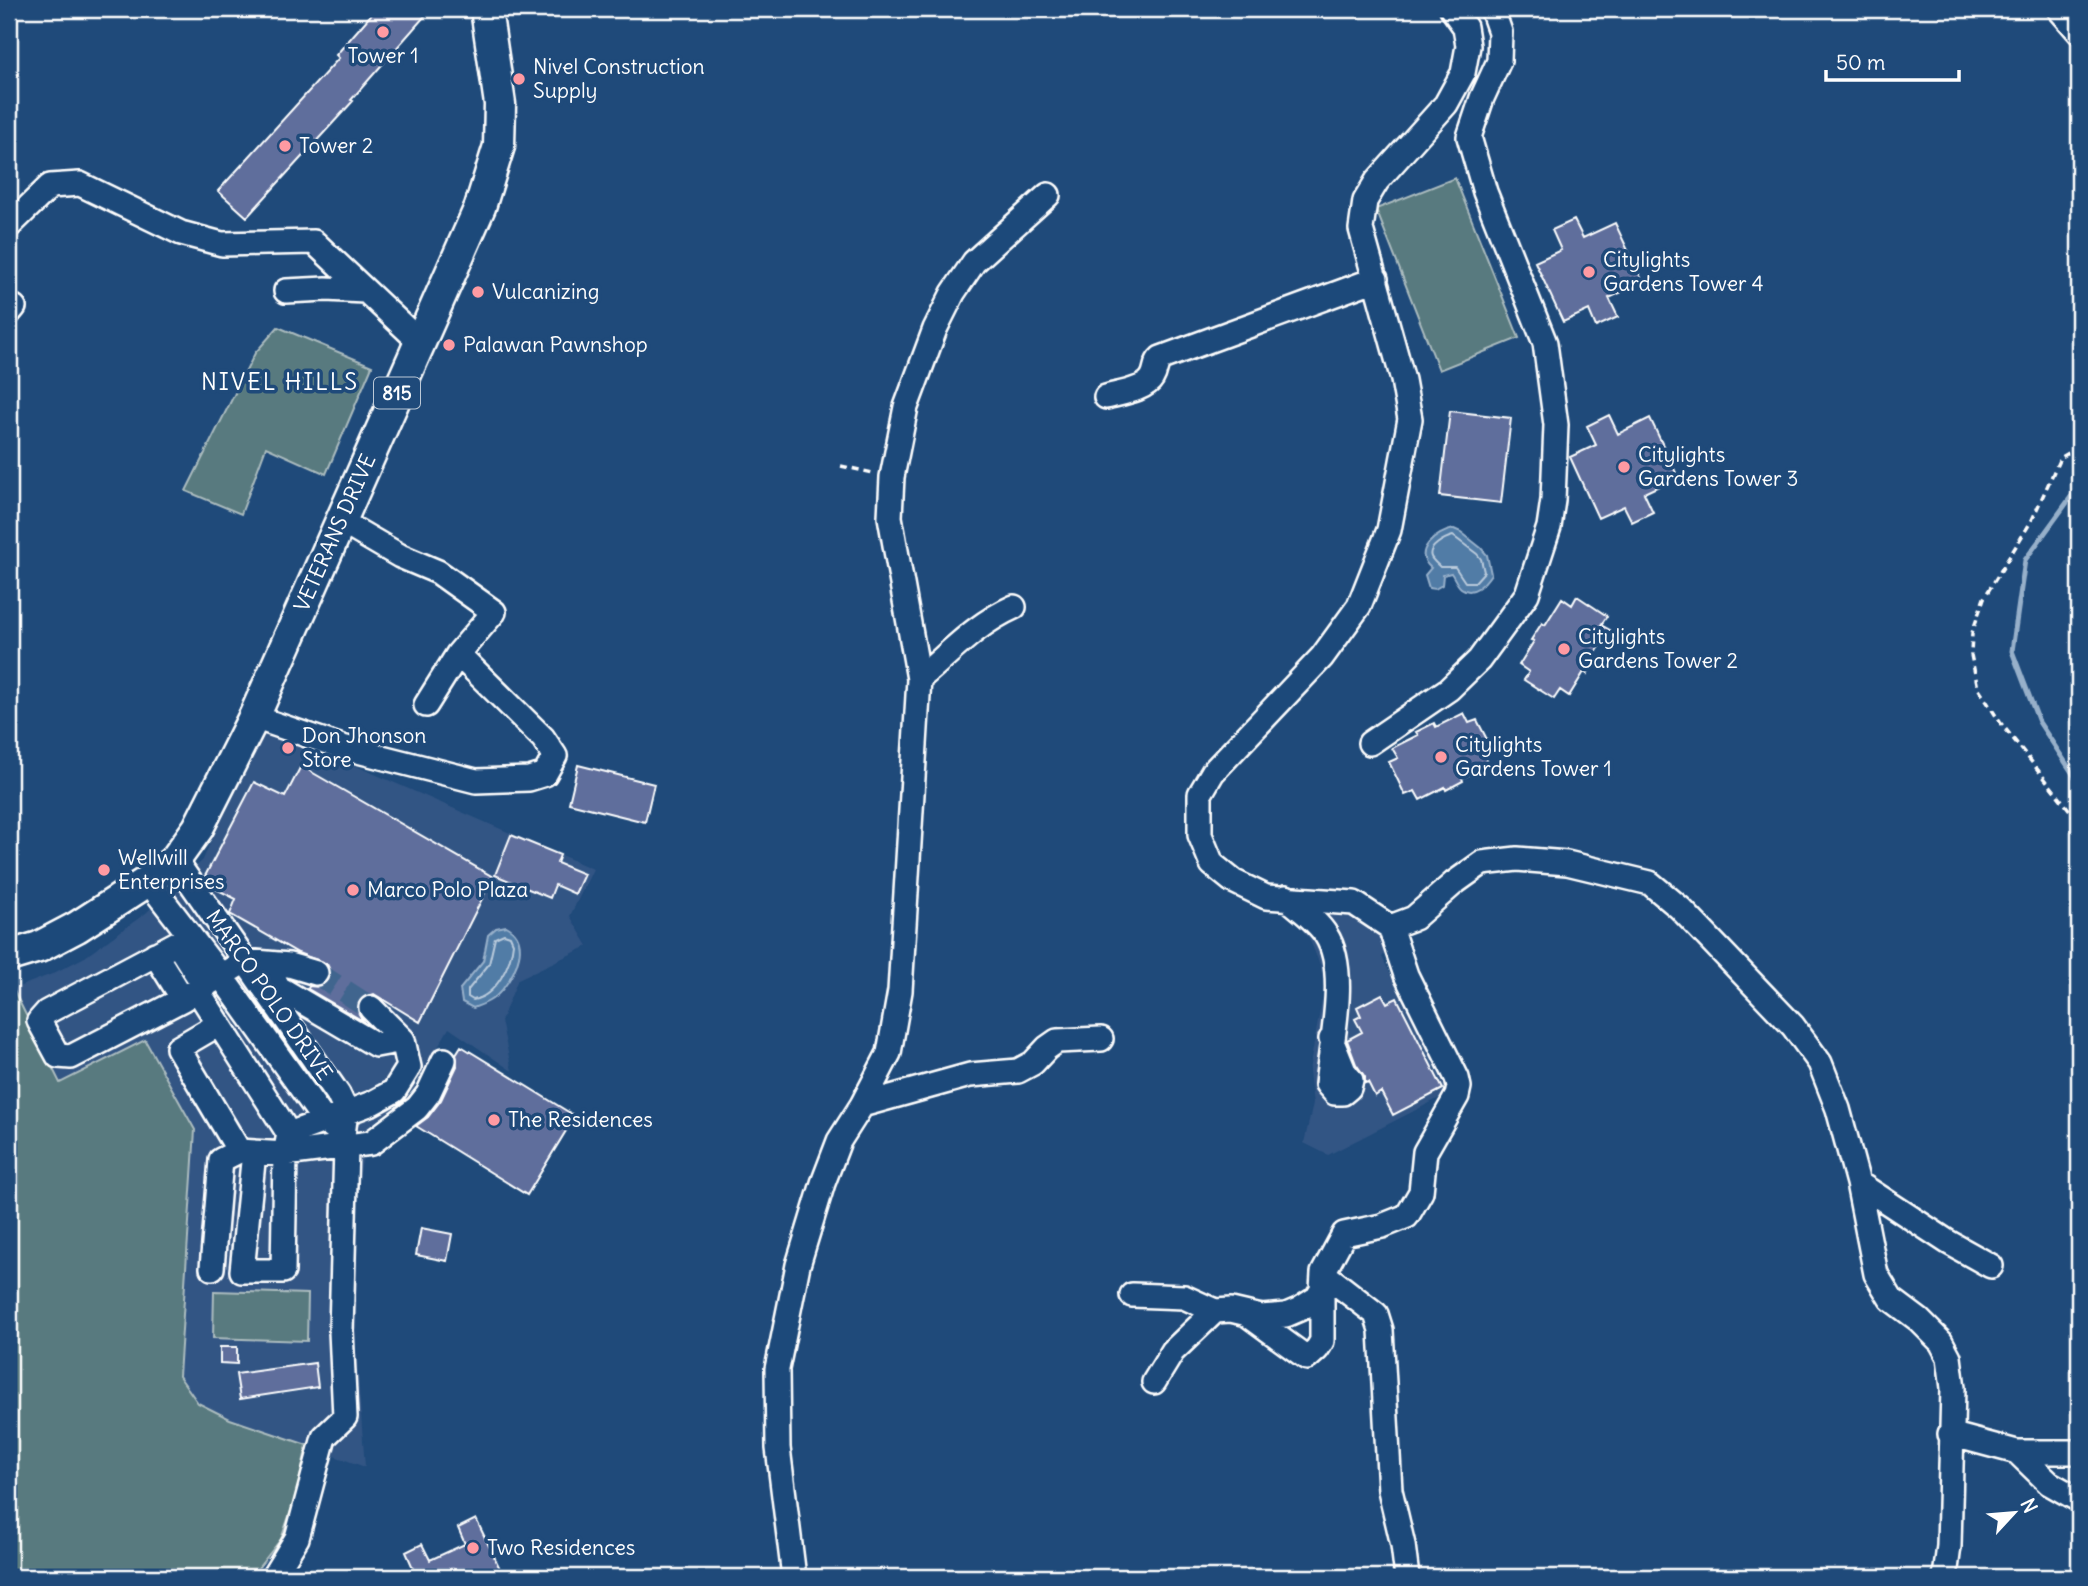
<svg xmlns="http://www.w3.org/2000/svg" width="2088" height="1586" viewBox="0 0 2088 1586" font-family="Delius,sans-serif">
<style>
.built{fill:#325584}
.green{fill:#587a7f;stroke:#acbcbf;stroke-width:2}
.water{fill:#517ba6;stroke:#97b0ca;stroke-width:2}
.lines{fill:none;stroke-linecap:round;stroke-linejoin:round}
.shore{stroke:#b9cadb;stroke-width:2}
.stream{stroke:#97b0ca;stroke-width:5}
.building{fill:#5f6e9c;stroke:#fff;stroke-width:2}
.minor-tunnel{stroke:#41658e;stroke-width:23;stroke-dasharray:23 11;stroke-linecap:butt}
.minor-casing{stroke:#fff;stroke-width:28}
.major-casing{stroke:#fff;stroke-width:35}
.path{stroke:#fff;stroke-width:3.5;stroke-dasharray:7 5;stroke-linecap:butt}
.minor{stroke:#1f4a7a;stroke-width:23}
.major{stroke:#1f4a7a;stroke-width:30}
.poi-dot{fill:#ff9aa2;stroke:#1f4a7a;stroke-width:2.5}
.labels{text-anchor:middle;stroke-width:7;stroke-linejoin:round;paint-order:stroke}
.shield{fill:#1f4a7a;stroke:#bcc9d7;stroke-width:2}
.shield-label{font-size:19px;font-weight:bold;fill:#fff}
.poi-label{font-size:21px;fill:#fff;stroke:#1f4a7a;text-anchor:start}
.street-label{font-size:21px;fill:#fff;stroke:#1f4a7a}
.neighbourhood-label{font-size:23px;letter-spacing:2px;fill:#fff;stroke:#1f4a7a}
</style>
<rect width="100%" height="100%" fill="#1f4a7a"/>
<filter id="ink" filterUnits="userSpaceOnUse"><feTurbulence type="fractalNoise" baseFrequency=".0143" numOctaves="2"/><feDisplacementMap in="SourceGraphic" scale="14" xChannelSelector="R" yChannelSelector="G"/><feConvolveMatrix kernelMatrix="1 2 1 2 8 2 1 2 1" color-interpolation-filters="sRGB"/></filter>
<g filter="url(#ink)">
<path class="built" d="M258 726 310 746 593 869 570 916 588 946 518 979 501 1021 512 1071 449 1028 410 1096 369 1126 359 1178 356 1348 365 1467 230 1419 198 1403 179 1376 60 1083 13 989 52 974 85 957 146 913 203 860Z
M1266 897 1354 903 1391 946 1382 957 1449 1093 1328 1155 1304 1143 1313 1104 1309 1071 1324 989 1321 967 1309 938 1293 919Z"/>
<path class="green" d="M1455 178 1519 338 1439 370 1376 209Z
M278 327 372 366 326 474 266 447 241 514 186 491 255 353Z
M13 989 60 1083 145 1040 195 1130 179 1376 198 1403 230 1419 307 1445 296 1496 281 1539 251 1577H9V990Z
M214 1291 308 1294 307 1341 213 1338Z"/>
<path class="water" d="M1454 529 1461 532 1481 548 1487 555 1491 574C1485 583 1473 597 1461 588 1457 585 1454 577 1451 573L1443 575 1442 585 1435 589 1429 588 1425 575 1431 568C1411 552 1436 532 1454 529Z
M506 926C532 940 516 972 502 990 494 1000 484 1004 473 1008L462 1002 460 989 483 961 488 935 496 928Z"/>
<g class="lines">
<path class="shore" d="M1453 536 1477 554 1481 559 1484 572 1475 582H1465L1455 567H1440C1437 564 1433 561 1431 557 1427 547 1445 538 1453 536Z
M504 934 510 936 513 943C511 965 496 996 473 1000L468 997V990L489 964 495 938Z"/>
<path class="stream" d="M2079 490 2071 497 2025 560 2012 651 2039 722 2079 783"/>
</g>
<path class="building" d="M376 9H431L351 100 353 101 247 217 218 191 339 58 336 55Z
M1574 220 1583 238 1615 223 1643 282 1609 298 1618 317 1596 327 1589 310 1563 322 1535 262 1561 250 1552 230Z
M1450 411 1511 418 1501 503 1440 496Z
M1609 415 1618 434 1650 418 1678 477 1644 493 1653 512 1632 522 1624 506 1598 518 1570 457 1596 445 1587 426Z
M1577 596 1607 616 1601 625 1610 630 1594 656 1597 657 1587 674 1584 672 1569 696 1560 690 1554 699 1524 680 1529 672 1519 665 1534 641 1531 640 1542 623 1545 625 1562 598 1572 605Z
M1464 713 1469 723 1477 720 1493 751 1484 755 1489 765 1462 778 1463 781 1446 790 1445 787 1420 800 1415 791 1405 795 1389 762 1398 758 1392 748 1418 735 1416 732 1434 723 1436 727Z
M578 765 654 784 645 822 569 803Z
M301 766 493 877 420 1022 374 994 362 998 358 1004V1012L363 1021 308 989 309 986 319 987 326 983 330 970 327 964 298 953 230 914 236 899 210 886 204 878 254 782 285 797Z
M511 835 560 855 557 863 584 874 575 894 555 885 550 898 495 875Z
M1382 994 1387 1003 1397 998 1443 1089 1393 1115 1381 1092 1375 1096 1368 1082 1365 1083V1077L1356 1064 1347 1040 1362 1032 1355 1019 1361 1016 1357 1007Z
M461 1046 575 1116 527 1195 416 1126 428 1117 441 1100 457 1066 456 1054Z
M421 1228 452 1234 447 1261 416 1255Z
M220 1347H237V1364L220 1363Z
M315 1363 318 1387 240 1399 236 1374Z
M476 1519 504 1577H417L406 1552 422 1544 430 1560 465 1544 458 1528Z"/>
<g class="lines">
<path class="minor-tunnel" d="M316 973 371 1008"/>
<g class="minor-casing">
<path id="minor" d="M2059 9 2079 32
M9 226 50 186 80 184 181 233 222 244 314 242 420 342
M286 291 326 289 364 291
M9 313 14 307
M1106 397C1120 393 1145 390 1152 378 1157 370 1154 364 1161 358L1376 279
M340 521 400 556 438 572 494 612 458 654 426 705
M919 679C950 653 976 624 1014 607
M254 717 342 747 476 781 529 779 545 774 555 756 543 738 458 654
M1370 743 1449 689 1479 660 1527 594 1549 527 1553 500 1556 425 1545 343 1485 192 1469 137 1482 98 1499 61 1500 32 1492 9
M175 860 338 1094 346 1111 343 1135 346 1146 341 1331 345 1417 324 1437 297 1538 273 1577
M148 881 221 976 324 1120 343 1135
M1286 897C1299 909 1317 920 1326 935 1349 970 1331 1043 1327 1084L1335 1093H1343L1349 1088 1351 1080 1344 1071 1331 1039
M1390 927 1414 918 1454 883 1482 863 1517 859 1567 863 1650 883 1680 908 1793 1026 1820 1063 1838 1109 1858 1183 1876 1274 1891 1299 1919 1320 1941 1342 1949 1357 1953 1388 1949 1546 1945 1577
M155 954 183 999
M268 969 279 988 376 1045 403 1040
M205 987 177 943 47 1012 39 1021 58 1056 71 1057 183 999 245 961 289 965 316 973
M198 991 289 1134 285 1154 283 1271H242L254 1152
M219 1024 178 1048 239 1151
M862 1105 970 1075 1018 1071 1033 1063 1047 1048 1057 1041 1101 1039
M289 1134 372 1103 394 1091 409 1067 403 1040 371 1008
M1858 1183 1948 1242 1991 1266
M212 1268 221 1160 239 1151 285 1154 371 1143 417 1108 428 1094 444 1060
M1323 1273 1376 1314 1381 1330 1390 1490 1403 1545 1407 1577
M1132 1295 1184 1297 1215 1311
M1248 1315 1307 1358 1317 1349 1322 1341V1290
M1154 1382 1173 1351 1215 1311 1231 1310 1261 1317 1286 1315 1300 1309 1317 1298 1322 1290 1323 1273 1344 1234 1382 1226 1407 1216 1421 1192 1425 1152 1457 1096 1459 1087 1457 1078 1406 975 1390 927 1354 903 1266 897 1233 881 1212 864 1200 835V794L1213 772 1322 657 1359 606 1389 530 1410 419 1403 380 1361 229 1365 201 1377 181 1446 104 1463 73 1468 46 1465 27 1452 9
M1950 1434 2017 1452 2049 1483 2079 1500
M2017 1452H2079
M794 1577 778 1448 777 1369 798 1265 823 1183 839 1141 862 1105 889 1053 900 991 919 679 890 517 892 477 906 407 935 329 953 293 974 262 1048 195"/>
</g>
<g class="major-casing">
<path id="major" d="M9 956 39 947 77 927 148 881 175 860 198 828 254 717 480 207 499 146 500 104 486 9"/>
</g>
<path class="path" d="M2079 447 2060 458 2032 520 1984 598 1972 633 1971 655 1978 688 2000 722 2079 822
M841 466 873 473"/>
<use href="#minor" class="minor"/>
<use href="#major" class="major"/>
</g>
</g>
<g class="poi-dot">
<circle cx="383" cy="32" r="7"/>
<circle cx="519" cy="79" r="7"/>
<circle cx="285" cy="146" r="7"/>
<circle cx="1589" cy="272" r="7"/>
<circle cx="478" cy="292" r="7"/>
<circle cx="449" cy="345" r="7"/>
<circle cx="1624" cy="467" r="7"/>
<circle cx="1564" cy="649" r="7"/>
<circle cx="288" cy="748" r="7"/>
<circle cx="1441" cy="757" r="7"/>
<circle cx="104" cy="870" r="7"/>
<circle cx="353" cy="890" r="7"/>
<circle cx="494" cy="1120" r="7"/>
<circle cx="473" cy="1548" r="7"/>
</g>
<g class="labels">
<rect class="shield" x="374" y="377.5" width="46" height="31" rx="5"/>
<g class="shield-label">
<text x="397" y="400">815</text>
</g>
<g class="poi-label">
<text x="383" y="63" text-anchor="middle">Tower 1</text>
<text x="533" y="74">Nivel Construction<tspan x="533" dy="24">Supply</tspan></text>
<text x="299" y="153">Tower 2</text>
<text x="1603" y="267">Citylights<tspan x="1603" dy="24">Gardens Tower 4</tspan></text>
<text x="492" y="299">Vulcanizing</text>
<text x="463" y="352">Palawan Pawnshop</text>
<text x="1638" y="462">Citylights<tspan x="1638" dy="24">Gardens Tower 3</tspan></text>
<text x="1578" y="644">Citylights<tspan x="1578" dy="24">Gardens Tower 2</tspan></text>
<text x="302" y="743">Don Jhonson<tspan x="302" dy="24">Store</tspan></text>
<text x="1455" y="752">Citylights<tspan x="1455" dy="24">Gardens Tower 1</tspan></text>
<text x="118" y="865">Wellwill<tspan x="118" dy="24">Enterprises</tspan></text>
<text x="367" y="897">Marco Polo Plaza</text>
<text x="508" y="1127">The Residences</text>
<text x="487" y="1555">Two Residences</text>
</g>
<g class="street-label">
<text transform="translate(335 533) rotate(-66)" y="7">VETERANS DRIVE</text>
<text transform="translate(269 995) rotate(55)" y="7">MARCO POLO DRIVE</text>
</g>
<g class="neighbourhood-label">
<text x="280" y="390">NIVEL HILLS</text>
</g>
</g>
<rect width="2088" height="1586" fill="none" stroke="#1f4a7a" stroke-width="35"/>
<rect x="18" y="18" width="2053" height="1551" fill="none" stroke="#fff" stroke-width="2.5" filter="url(#ink)"/>
<g transform="translate(2014 1513) rotate(64)" stroke="#1f4a7a" stroke-width="5" paint-order="stroke">
<path d="M0-5L12 26L0 18L-12 26Z" fill="#ffffff"/>
<text y="-10" font-size="19" font-weight="bold" text-anchor="middle" fill="#ffffff">N</text>
</g>
<path d="M1826 70v10h133v-10" fill="none" stroke="#ffffff" stroke-width="3.5"/>
<text x="1836" y="70" font-size="21" fill="#ffffff" stroke="#1f4a7a" stroke-width="5" paint-order="stroke">50 m</text>
</svg>
